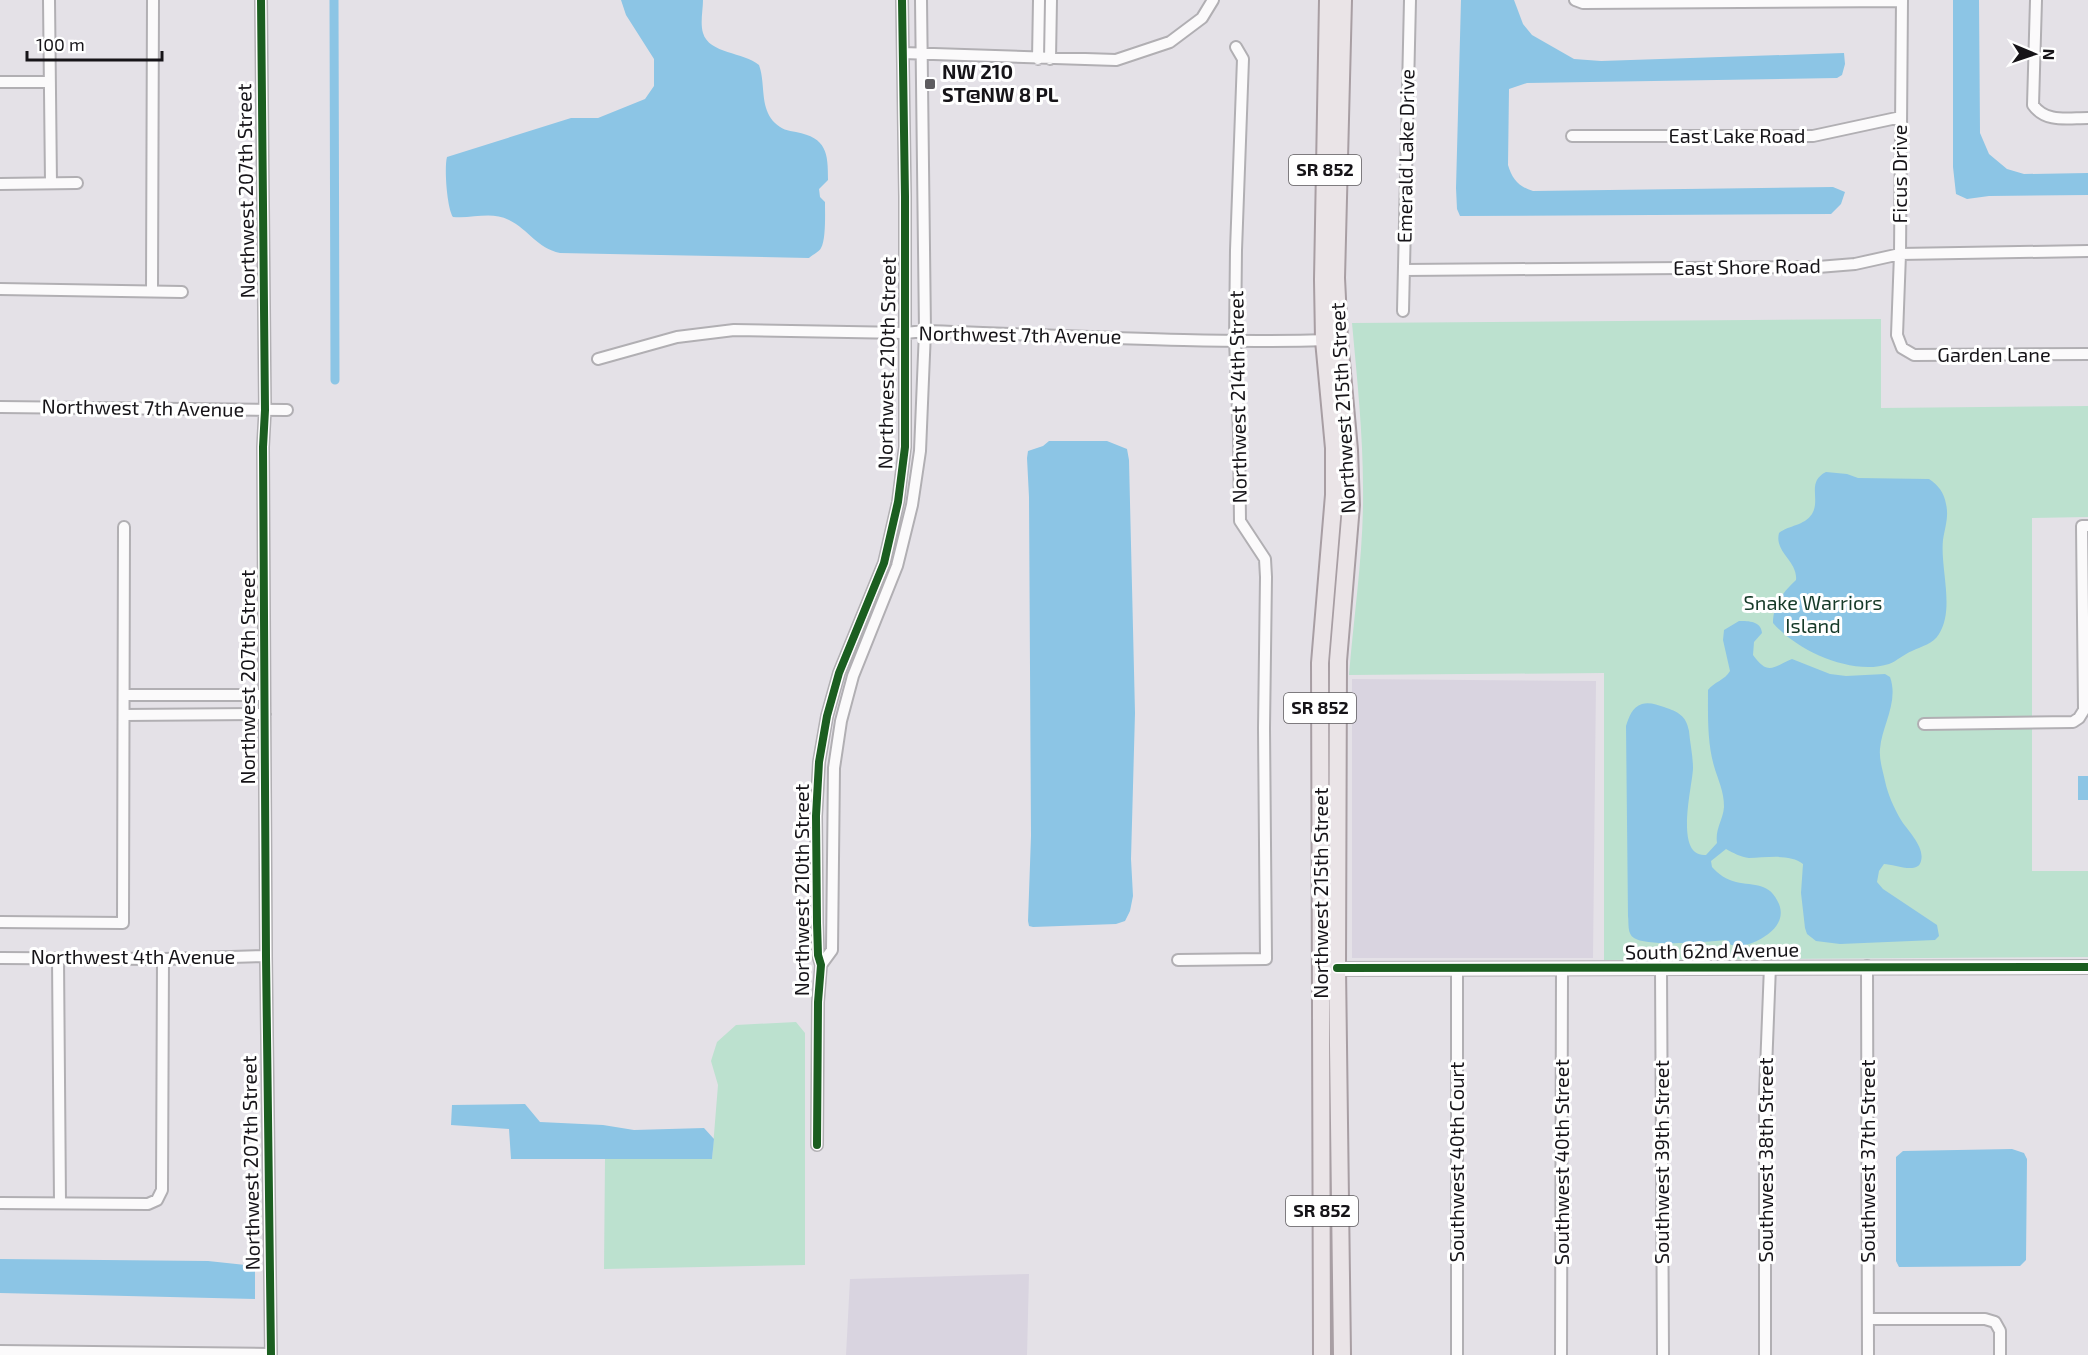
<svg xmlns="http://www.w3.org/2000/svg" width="2088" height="1355" viewBox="0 0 2088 1355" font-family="'Exo 2',sans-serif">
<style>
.built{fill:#d9d4e0}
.green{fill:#bce1cf}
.water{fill:#8cc5e5}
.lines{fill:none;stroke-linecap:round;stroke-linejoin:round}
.canal{stroke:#8cc5e5;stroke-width:9}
.minor-casing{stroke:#b1afb3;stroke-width:14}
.tertiary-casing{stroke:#b1afb3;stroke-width:16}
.primary-casing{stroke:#a89ea3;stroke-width:20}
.minor{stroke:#fbfafb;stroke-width:10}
.tertiary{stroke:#fbfafb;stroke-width:14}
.primary{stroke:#eae4e7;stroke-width:16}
.cycleway-casing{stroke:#fff;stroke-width:11}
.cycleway{stroke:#1b5e20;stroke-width:8}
.poi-dot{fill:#5e5c60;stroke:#fff;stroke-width:2}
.labels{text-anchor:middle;stroke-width:6;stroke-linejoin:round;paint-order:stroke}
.shield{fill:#fff;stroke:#5c5a5d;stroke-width:1.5}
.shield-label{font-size:18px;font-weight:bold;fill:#161418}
.poi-label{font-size:20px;font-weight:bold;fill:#161418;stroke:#fff;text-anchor:start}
.street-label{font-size:20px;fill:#161418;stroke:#fff}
.park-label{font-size:20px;fill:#163a29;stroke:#fff}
</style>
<rect width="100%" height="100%" fill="#e4e1e7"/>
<path class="built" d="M1352 679 1596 681 1593 958H1352Z
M1029 1274 1027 1355H846L850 1279Z"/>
<path class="green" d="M1881 319V408L2088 406V517L2032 518V871H2088V957L1604 960V673L1349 675C1354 613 1364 550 1363 488 1363 433 1357 378 1352 323Z
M796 1022 805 1033V1265L604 1269 605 1159H712L718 1085 711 1061 717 1042 736 1025Z"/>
<path class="water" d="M621 0H703C703 10 700 23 703 33 709 54 744 52 759 65 766 84 759 107 775 123 781 129 788 131 796 132 827 138 828 153 828 180L819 189 820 197 825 202C825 213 826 240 821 248 819 252 812 255 809 258L560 253C537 248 529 230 509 220 491 211 472 219 453 217 447 208 444 168 447 157L571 118H598L645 99 654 86V59L626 15Z
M1461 0H1514L1523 24 1532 35 1574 59 1601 61 1844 53 1845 64 1842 75 1837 78 1527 83 1509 89 1508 165C1512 179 1519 187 1533 191L1833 187 1845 192 1841 204 1831 214 1460 216 1457 209 1456 188Z
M1953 0H1979L1980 133 1989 154 2007 169 2024 174 2088 173V195L1989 196 1967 199 1956 194 1953 167Z
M1049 441H1107L1127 449 1129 460 1135 713 1131 859 1133 896 1130 911 1125 921 1116 924 1033 927 1029 926 1028 921 1031 836 1029 497 1027 458 1028 451 1043 446Z
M1826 472 1847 474 1858 478 1929 479C1938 485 1944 492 1946 504 1949 517 1945 527 1943 540 1940 568 1955 609 1939 634 1933 644 1922 646 1912 651 1904 654 1897 661 1889 664 1852 676 1797 651 1773 623 1773 605 1783 592 1796 580 1798 561 1774 552 1779 533 1789 525 1804 526 1812 514 1821 499 1806 482 1826 472Z
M1739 621C1749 621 1761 621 1762 633L1754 642 1753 655C1768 676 1773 667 1792 659L1830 674 1846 676 1885 674 1890 677C1899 702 1882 725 1880 749 1879 760 1883 771 1885 781 1888 795 1894 808 1901 820 1908 831 1925 847 1921 861 1918 875 1894 864 1884 864L1879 871 1877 882 1883 889 1937 925 1939 936 1935 940 1840 944 1816 941 1807 934 1805 928 1801 893 1803 864C1790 853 1765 858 1749 858 1741 857 1733 853 1726 849L1711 861 1712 867C1718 874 1727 880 1736 882 1754 886 1770 882 1779 904 1787 924 1766 938 1749 944 1744 946 1737 945 1731 945L1728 941 1725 940C1708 942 1647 947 1634 938 1627 934 1629 923 1628 916L1626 726C1629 717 1632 707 1642 704 1650 702 1657 705 1664 707 1678 712 1686 715 1689 731 1690 743 1693 756 1693 768 1693 784 1673 858 1706 855L1717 843C1715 829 1723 820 1724 807 1724 791 1718 780 1714 766 1707 742 1708 714 1708 690 1714 682 1725 680 1730 671L1723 640 1724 630Z
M2078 776H2088V800H2078Z
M525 1104 540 1122 603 1125 634 1130 704 1128 714 1139 712 1159H511L509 1129 451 1125 452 1105Z
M2012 1149 2024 1153 2027 1159 2026 1260 2020 1266 1899 1267 1896 1261V1157L1903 1151Z
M0 1259 208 1261 255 1266V1299L0 1293Z"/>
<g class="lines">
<path class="canal" d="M334 0 335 380"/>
<g class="minor-casing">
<path id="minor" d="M49 0 51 183
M261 0 265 410 263 447 266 956 271 1355
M1575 0 1583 3 1902 1
M1902 0 1900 254 1897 335 1902 348 1914 355 2088 354
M2036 0 2033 105C2046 123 2067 118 2088 118
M903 53 1116 60 1170 42 1202 18 1213 0
M1038 59 1039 0
M1050 59 1051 0
M0 82H50
M1572 136H1813L1901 117
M0 184 77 183
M1404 270 1818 267 1855 264 1900 254 2088 251
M0 289 182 292
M152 291 153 0
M1403 311 1410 0
M598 359 677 337 734 330 905 333 925 331C1060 335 1195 344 1329 340
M0 407 287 410
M124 695H264
M124 715 265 714
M1924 724 2073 722 2079 718 2084 710 2082 526H2088
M0 922 123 923 124 527
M0 958 163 959 266 956
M58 958 60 1202
M1178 960 1266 959 1264 728 1266 577 1265 559 1240 521 1239 433 1235 341 1236 250 1243 59 1236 47
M821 965 832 950 834 768 841 721 853 676 897 566 912 505 920 451 925 331 921 0
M1867 966 1868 1355
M1457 968V1355
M1661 968 1663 1355
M817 1145 818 1002 821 965 818 955 817 923 816 816 819 762 827 716 839 673 884 563 898 502 905 447V197L902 0
M0 1203 148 1204 157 1200 162 1190 163 959
M1869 1319H1985L1995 1322 2000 1331V1355
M0 1351 270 1354
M1561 1355 1562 969
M1765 1355V1095L1770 966"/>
</g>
<g class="tertiary-casing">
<path id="tertiary" d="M1327 969 2088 967"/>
</g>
<g class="primary-casing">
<path id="primary" d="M1322 1355 1320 663 1334 495V448L1324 340 1323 280 1328 0
M1342 1355 1337 968 1338 661 1351 505 1349 450 1339 340 1336 278 1343 0"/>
</g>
<use href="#minor" class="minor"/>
<use href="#tertiary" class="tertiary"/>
<use href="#primary" class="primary"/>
<g class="cycleway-casing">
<path id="cycleway" d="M261 0 265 410 263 447 266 956 271 1355
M1337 968 2088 967
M817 1145 818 1002 821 965 818 955 817 923 816 816 819 762 827 716 839 673 884 563 898 502 905 447V197L902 0"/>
</g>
<use href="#cycleway" class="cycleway"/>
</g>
<rect class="poi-dot" x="924" y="78" width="12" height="12" rx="3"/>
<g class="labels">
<g class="shield">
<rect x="1289" y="155" width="72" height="30" rx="4.5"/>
<rect x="1284" y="693" width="72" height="30" rx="4.5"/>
<rect x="1286" y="1196" width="72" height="30" rx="4.5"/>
</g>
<g class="shield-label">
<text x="1325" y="176">SR 852</text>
<text x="1320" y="714">SR 852</text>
<text x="1322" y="1217">SR 852</text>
</g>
<g class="poi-label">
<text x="942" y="79">NW 210<tspan x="942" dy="23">ST@NW 8 PL</tspan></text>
</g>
<g class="street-label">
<text x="1737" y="143">East Lake Road</text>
<text transform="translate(1406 156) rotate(-89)" y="7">Emerald Lake Drive</text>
<text transform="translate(1900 174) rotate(-90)" y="7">Ficus Drive</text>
<text transform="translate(246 191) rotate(-91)" y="7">Northwest 207th Street</text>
<text transform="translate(1747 267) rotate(-1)" y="7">East Shore Road</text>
<text transform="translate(1020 335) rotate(1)" y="7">Northwest 7th Avenue</text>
<text x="1994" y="362">Garden Lane</text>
<text transform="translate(887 363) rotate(-89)" y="7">Northwest 210th Street</text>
<text transform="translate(1238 397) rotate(-91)" y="7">Northwest 214th Street</text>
<text transform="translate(143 408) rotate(1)" y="7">Northwest 7th Avenue</text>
<text transform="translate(1343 408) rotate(-93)" y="7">Northwest 215th Street</text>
<text transform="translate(248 677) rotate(-90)" y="7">Northwest 207th Street</text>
<text transform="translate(802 890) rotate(-90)" y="7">Northwest 210th Street</text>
<text transform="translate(1321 893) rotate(-90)" y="7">Northwest 215th Street</text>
<text transform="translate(1712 951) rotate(-1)" y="7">South 62nd Avenue</text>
<text x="133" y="964">Northwest 4th Avenue</text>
<text transform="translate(1766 1160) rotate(-90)" y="7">Southwest 38th Street</text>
<text transform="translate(1868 1161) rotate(-90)" y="7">Southwest 37th Street</text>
<text transform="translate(1457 1162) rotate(-90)" y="7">Southwest 40th Court</text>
<text transform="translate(1562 1162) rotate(-90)" y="7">Southwest 40th Street</text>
<text transform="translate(1662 1162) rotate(-90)" y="7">Southwest 39th Street</text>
<text transform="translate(251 1163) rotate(-91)" y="7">Northwest 207th Street</text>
</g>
<g class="park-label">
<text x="1813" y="610">Snake Warriors<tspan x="1813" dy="23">Island</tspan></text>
</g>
</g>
<g transform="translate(2034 54) rotate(92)" stroke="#ffffff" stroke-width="4.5" paint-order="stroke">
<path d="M0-4.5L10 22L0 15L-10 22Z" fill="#161418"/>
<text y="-9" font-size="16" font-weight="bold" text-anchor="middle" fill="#161418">N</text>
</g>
<path d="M27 51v9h135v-9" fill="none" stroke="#161418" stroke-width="3"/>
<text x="36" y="51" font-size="18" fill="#161418" stroke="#ffffff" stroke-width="4.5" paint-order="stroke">100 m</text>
</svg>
